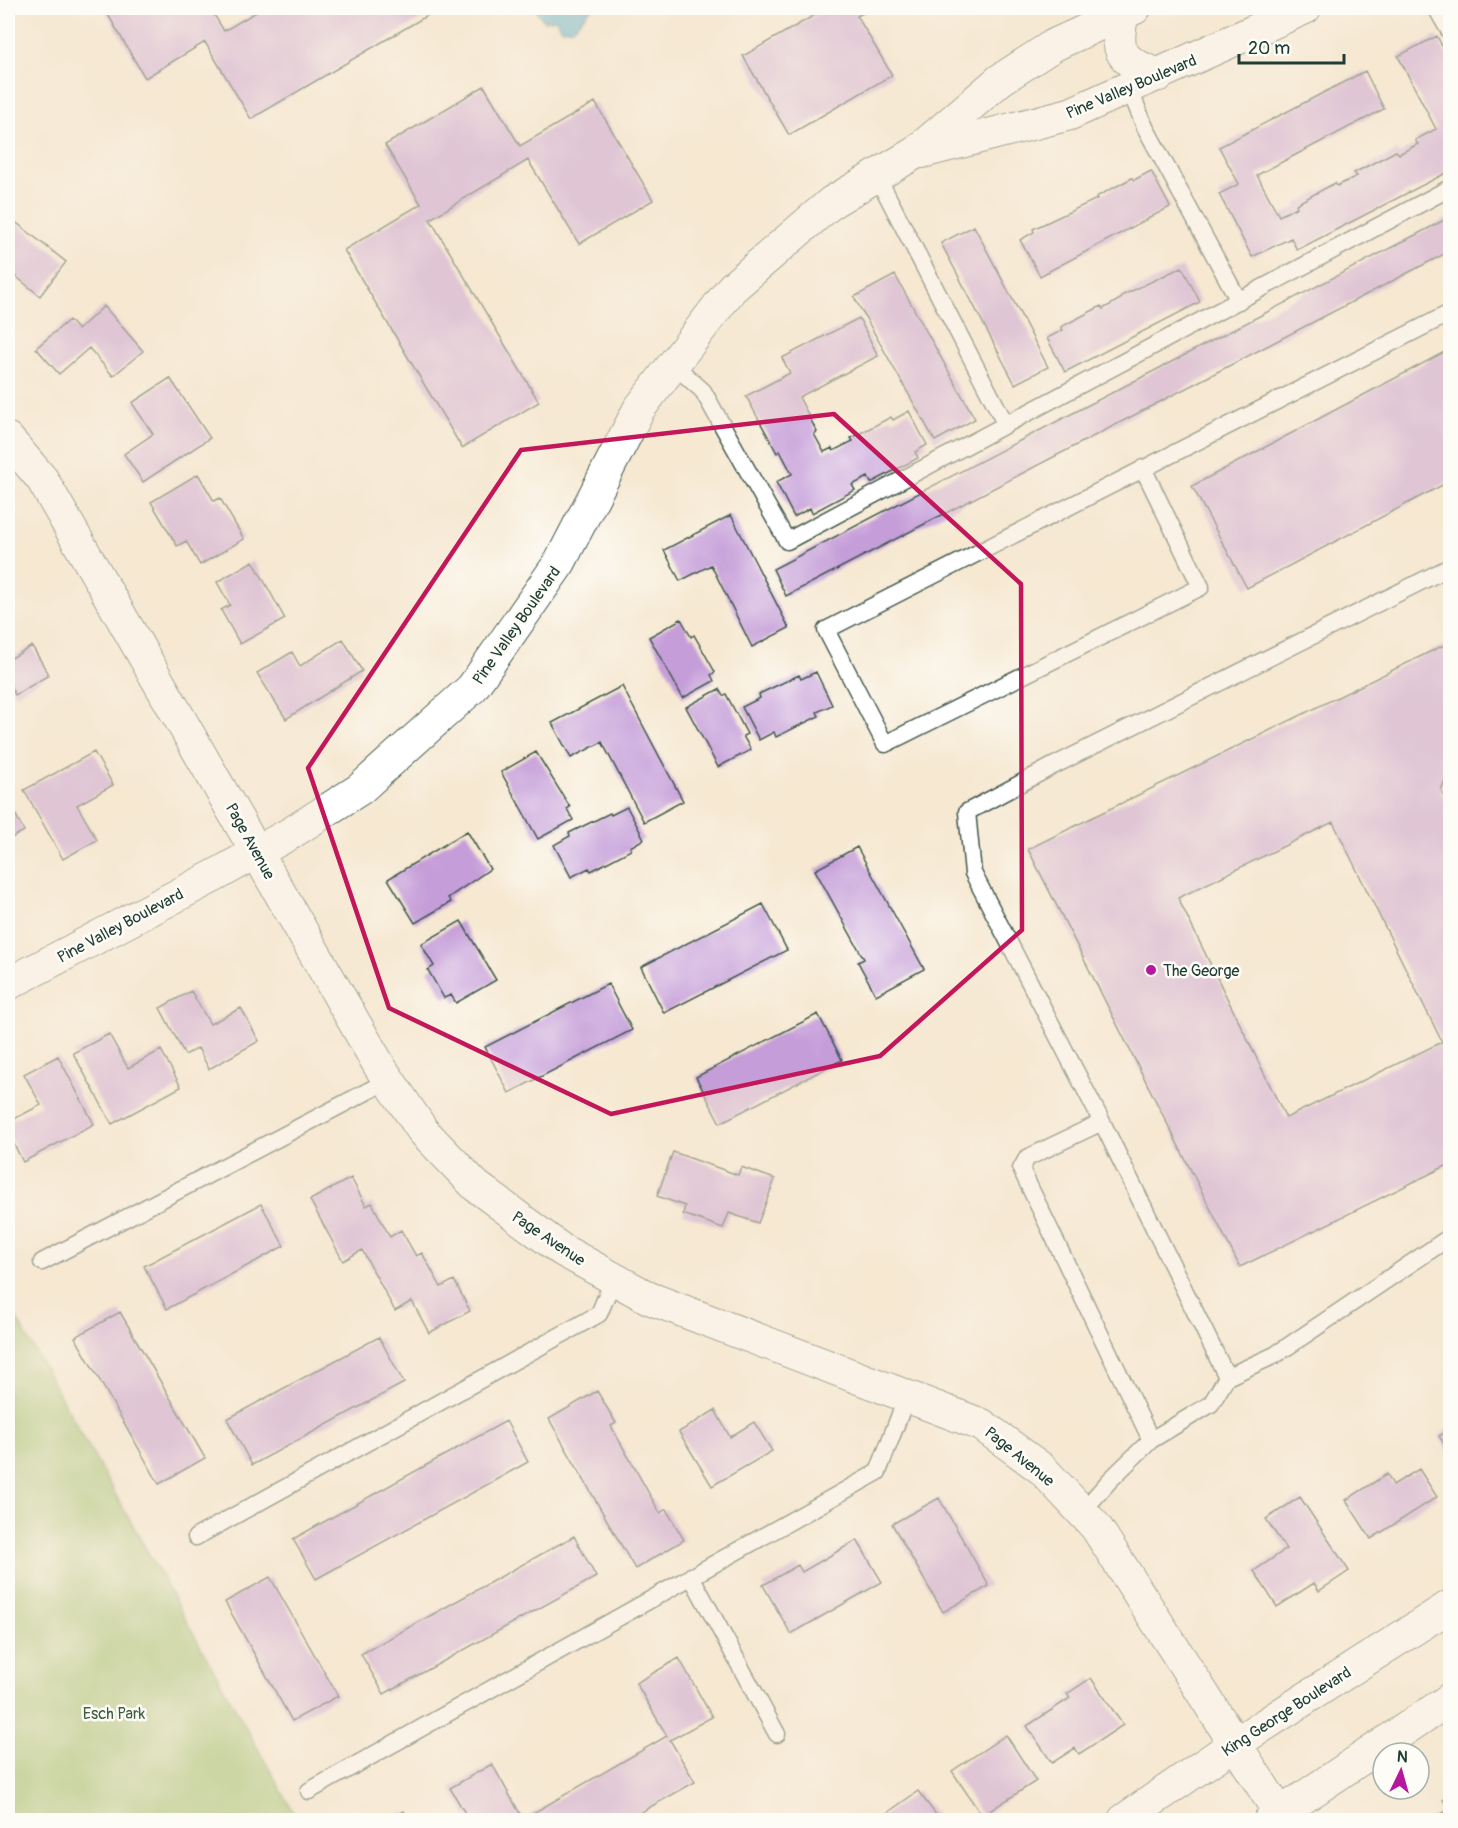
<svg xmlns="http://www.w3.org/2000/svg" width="1458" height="1828" viewBox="0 0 1458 1828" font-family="Pangolin,sans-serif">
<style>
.green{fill:#9ac16d;stroke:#5c7f50;stroke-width:1.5}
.water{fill:#51afd0;stroke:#387682;stroke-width:1.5}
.building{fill:#c59dd9;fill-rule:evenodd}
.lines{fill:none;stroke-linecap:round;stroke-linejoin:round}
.lane-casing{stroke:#3f574c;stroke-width:19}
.street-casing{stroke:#3f574c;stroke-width:34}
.lane{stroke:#fff;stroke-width:16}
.street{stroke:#fff;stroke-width:32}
.marked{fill:none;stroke:#c2185b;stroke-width:4.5;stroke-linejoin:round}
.poi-dot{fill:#b5179e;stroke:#fdfcf7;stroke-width:2}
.labels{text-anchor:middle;stroke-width:5;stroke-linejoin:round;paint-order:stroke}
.street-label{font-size:16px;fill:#1f3d34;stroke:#fdfcf7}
.poi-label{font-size:16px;fill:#1f3d34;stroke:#fdfcf7;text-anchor:start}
.park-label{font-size:16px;fill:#3e5e42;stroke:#fdfcf7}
</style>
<rect width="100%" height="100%" fill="#fdfcf7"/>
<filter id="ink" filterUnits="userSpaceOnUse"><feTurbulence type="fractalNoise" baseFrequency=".0167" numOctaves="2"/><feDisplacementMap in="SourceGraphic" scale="12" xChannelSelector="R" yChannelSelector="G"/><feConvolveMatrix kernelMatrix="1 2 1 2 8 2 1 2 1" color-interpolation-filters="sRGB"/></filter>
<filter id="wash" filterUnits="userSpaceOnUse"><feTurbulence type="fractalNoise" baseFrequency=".008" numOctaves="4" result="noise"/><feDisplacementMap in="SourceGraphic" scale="24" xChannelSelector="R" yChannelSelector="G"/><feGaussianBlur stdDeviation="1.35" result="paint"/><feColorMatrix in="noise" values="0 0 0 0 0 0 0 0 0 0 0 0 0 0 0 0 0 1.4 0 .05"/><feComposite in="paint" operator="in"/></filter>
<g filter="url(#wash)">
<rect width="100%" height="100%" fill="#f6e8d1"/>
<path class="green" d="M8 1303 298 1820H8Z"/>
<path class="water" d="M534 8H592L573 28 562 29 556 19 544 21Z"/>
<g id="blocks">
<path class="building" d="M104 8H210L224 31 263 8H440L251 119 205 42 145 78Z
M827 8H872L857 16 892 75 789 135 743 56Z
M1437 36 1450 63V171L1297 250 1291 238 1252 257 1219 194 1239 184 1219 147 1365 71 1384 109 1257 175 1279 216 1297 207 1296 204 1335 183 1337 186 1357 176 1354 173 1396 151 1399 154 1418 144 1415 140 1436 129 1398 56Z
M484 86 520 146 595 102 653 200 579 244 528 160 430 219 539 402 462 448 344 250 421 204 385 145Z
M1151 171 1170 207 1040 276 1020 240 1034 232 1033 229 1097 199 1096 197 1132 178 1134 180Z
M8 216 66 262 40 296 8 270Z
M1450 217V251L786 596 773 569Z
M974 226 1048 367 1015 384 941 243Z
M1182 267 1200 302 1065 372 1047 338 1063 330 1061 327 1101 306 1103 309 1122 298 1121 296Z
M895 275 975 419 935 441 854 297Z
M104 306 143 351 113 376 89 348 59 374 36 348 69 320 78 330Z
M859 318 878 356 799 397 817 432 814 434 824 452 832 448 833 451 853 441 851 438 891 417 893 420 909 411 927 445 915 452 918 458 871 483 868 477 852 485 855 490 812 513 810 508 794 517 776 482 792 474 780 451 777 453 746 396 790 373 782 358Z
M1450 349V481L1247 588 1192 486Z
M170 378 210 438 143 482 124 454 153 434 132 403Z
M198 474 214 501 220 498 244 539 200 565 186 541 177 546 151 502Z
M731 515 789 628 752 647 711 565 680 581 664 550Z
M253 561 285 619 240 644 221 610 230 605 217 582Z
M681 619 691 637 694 635 715 672 711 675 714 681 683 698 649 637Z
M343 639 362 671 286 719 257 673 292 652 300 666Z
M1450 642V768L1441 790 1450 809V1164L1240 1267 1028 849ZM1333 822 1442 1042 1286 1118 1178 898Z
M32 646 49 675 15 695 10 685 8 686V660Z
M816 672 832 705 817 712 819 716 776 737 774 732 759 740 742 707 760 698 759 694 799 675 801 679Z
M622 686 683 801 644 822 602 742 571 758 552 723Z
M719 689 723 696 726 694 747 734 743 736 751 750 718 767 686 707Z
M94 752 113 785 77 805 97 840 63 859 24 790Z
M536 752 570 807 567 809 573 820 538 839 501 772Z
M8 800 24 831 8 840Z
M627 807 644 839 630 847 631 850 591 871 589 868 571 877 554 845 570 836 569 833 610 813 611 815Z
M467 831 490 869 448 898 451 902 415 923 388 879Z
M857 847 924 969 876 995 858 962 864 959 815 870Z
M763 904 787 950 664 1013 641 967Z
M461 921 496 980 456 1003 451 995 444 998 428 970 434 966 421 944Z
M608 984 632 1030 509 1093 485 1047Z
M191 991 210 1024 241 1008 259 1041 209 1069 198 1048 185 1055 160 1008Z
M818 1014 842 1060 720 1123 696 1077Z
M109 1034 128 1068 161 1050 181 1087 112 1124 73 1053Z
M58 1056 94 1124 23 1162 8 1132V1122L41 1105 24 1074Z
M673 1152 738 1175 741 1167 775 1179 758 1223 729 1213 723 1228 683 1214 685 1206 657 1196Z
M351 1178 366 1206 372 1203 390 1237 401 1230 416 1256 422 1253 441 1287 454 1280 470 1311 429 1333 412 1301 395 1311 362 1250 343 1261 310 1200Z
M261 1204 284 1246 167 1309 144 1266Z
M120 1312 205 1458 159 1484 75 1337Z
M379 1337 404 1383 252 1465 227 1419Z
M597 1391 616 1423 611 1426 660 1513 666 1509 684 1540 635 1569 549 1419Z
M715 1410 730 1437 754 1422 772 1451 712 1486 679 1432Z
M506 1421 528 1462 316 1579 293 1539Z
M1450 1429V1454L1439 1436Z
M1419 1469 1437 1497 1371 1539 1346 1500 1387 1474 1393 1485Z
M1300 1497 1349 1571 1319 1591 1314 1583 1277 1607 1254 1571 1286 1549 1266 1519Z
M939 1498 989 1586 943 1612 892 1524Z
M574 1536 596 1577 384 1694 361 1654Z
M857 1540 882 1582 791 1634 763 1585 798 1565 802 1572Z
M270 1577 338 1696 292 1721 225 1602Z
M679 1658 712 1717 670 1740 695 1782 627 1820H469L450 1788 492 1764 523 1819 667 1736 636 1683Z
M1091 1678 1123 1725 1079 1754 1075 1748 1052 1763 1027 1726 1070 1698 1067 1694Z
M1006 1735 1036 1781 982 1816 952 1771Z
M918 1791 940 1820H877Z
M1450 1795V1820H1432L1449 1809 1443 1800Z
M404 1811 410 1820H388Z"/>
</g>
</g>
<g filter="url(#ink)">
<use href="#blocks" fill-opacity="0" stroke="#3f574c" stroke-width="1.5"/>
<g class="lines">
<g class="lane-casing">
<path id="lane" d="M1436 8 1450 32
M1129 88 1145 127 1239 301
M877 176 1006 425
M673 364 703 391 787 541 1450 188
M1143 468 1201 587 885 744 826 630 1450 313
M1450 567 1053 766 967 812 973 873 1102 1122 1227 1377 1275 1355 1450 1237
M1102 1122 1027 1158 1021 1169 1151 1440
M42 1262 389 1080
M1082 1512 1110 1480 1151 1440 1211 1404 1227 1377
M196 1537 599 1314 614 1278
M691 1576 777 1734
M309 1791 878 1472 907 1396"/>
</g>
<g class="street-casing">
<path id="street" d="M1123 14C1113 53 1122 62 1159 75
M922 152 1070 114 1305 8
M8 439 42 479 380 1067 423 1131 476 1186 562 1250 649 1298 982 1425 1042 1469 1096 1527 1284 1820
M8 984 218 874 291 833 360 789 472 688 560 562 639 409 732 288 832 202 915 153 1000 80 1054 45 1135 8
M1124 1820 1236 1743 1450 1606
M1270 1820 1450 1699"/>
</g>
<use href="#lane" class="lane"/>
<use href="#street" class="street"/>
</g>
</g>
<path d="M0 0H1458V1828H0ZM834 414 1021 584 1022 930 880 1056 611 1114 389 1008 308 768 521 450Z" fill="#f6e8d1" fill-opacity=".55" fill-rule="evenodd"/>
<path class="marked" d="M834 414 1021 584 1022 930 880 1056 611 1114 389 1008 308 768 521 450Z"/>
<circle class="poi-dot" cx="1151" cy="970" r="6"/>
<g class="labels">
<g class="street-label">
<text transform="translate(1131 86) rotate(-23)" y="6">Pine Valley Boulevard</text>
<text transform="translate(516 625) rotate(-55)" y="6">Pine Valley Boulevard</text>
<text transform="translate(251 841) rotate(61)" y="6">Page Avenue</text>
<text transform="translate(120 925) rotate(-28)" y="6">Pine Valley Boulevard</text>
<text transform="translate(549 1238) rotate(34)" y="6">Page Avenue</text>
<text transform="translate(1020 1456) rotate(39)" y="6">Page Avenue</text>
<text transform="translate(1286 1711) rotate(-33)" y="6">King George Boulevard</text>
</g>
<g class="poi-label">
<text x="1163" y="976">The George</text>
</g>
<g class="park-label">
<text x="114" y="1719">Esch Park</text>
</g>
</g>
<rect width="1458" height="1828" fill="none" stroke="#fdfcf7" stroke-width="30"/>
<g transform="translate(1401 1771) rotate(5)"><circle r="28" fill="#fdfcf7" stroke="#a4b0a9" stroke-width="1.5"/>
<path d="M0-4.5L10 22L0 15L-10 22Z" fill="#b5179e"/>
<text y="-9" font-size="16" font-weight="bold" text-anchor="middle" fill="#1f3d34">N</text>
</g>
<path d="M1239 54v9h105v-9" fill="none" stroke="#1f3d34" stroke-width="3"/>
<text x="1248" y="54" font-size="18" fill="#1f3d34" stroke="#fdfcf7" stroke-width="4.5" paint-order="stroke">20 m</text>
</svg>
